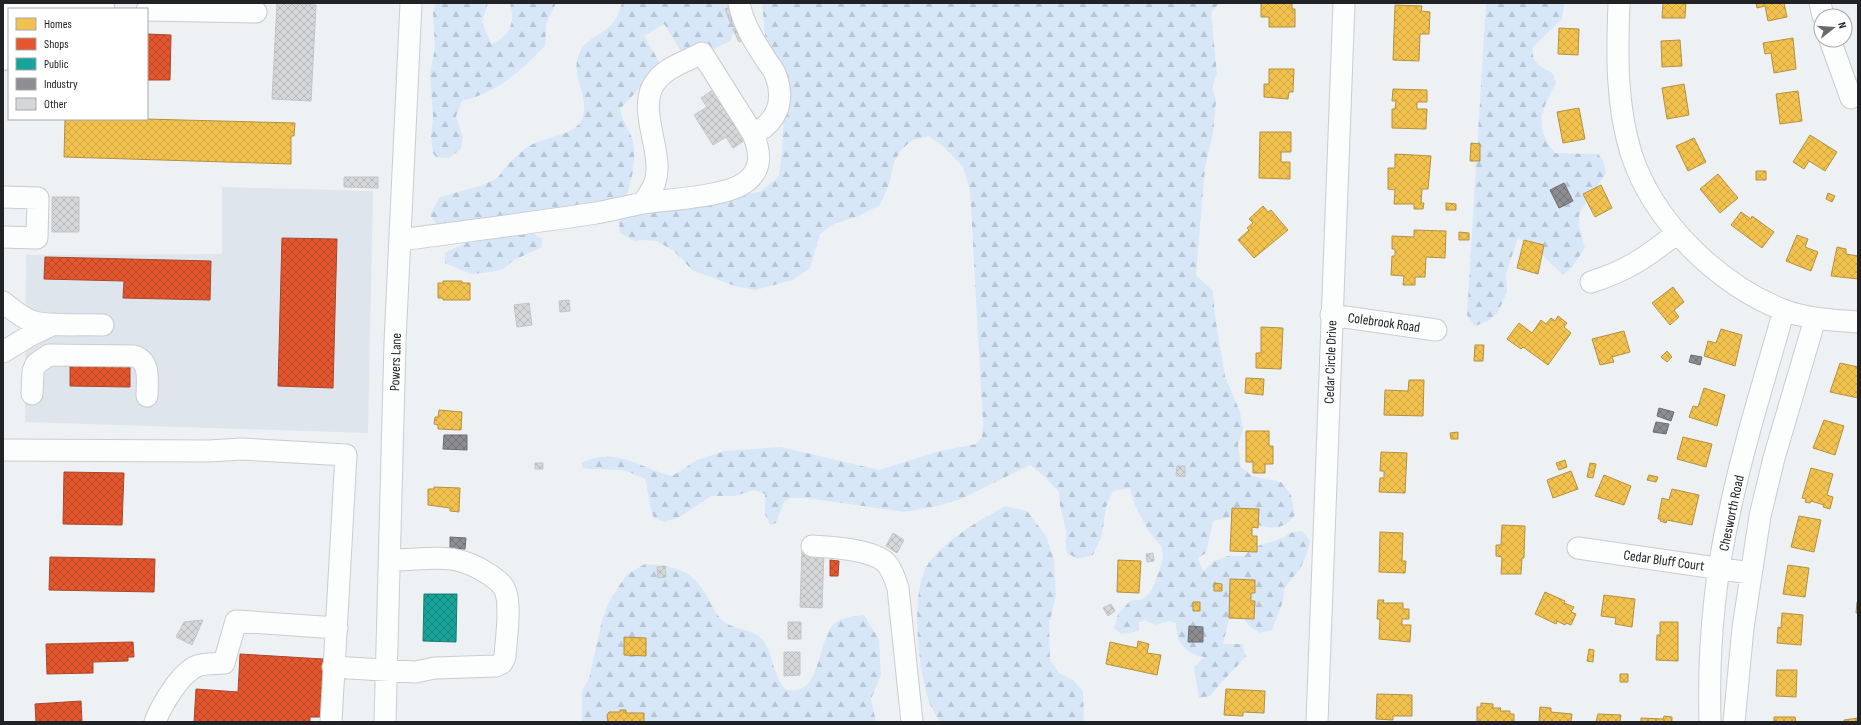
<svg xmlns="http://www.w3.org/2000/svg" width="1861" height="725" viewBox="0 0 1861 725" font-family="'Sofia Sans Condensed',sans-serif">
<style>
.built{fill:#dee5ed}
.forest{fill:url(#forest-firs)}
.homes{fill:url(#homes-cross-hatch);stroke:#b39142}
.shops{fill:url(#shops-cross-hatch);stroke:#a9472b}
.public{fill:url(#public-cross-hatch);stroke:#1a7c76}
.industry{fill:url(#industry-cross-hatch);stroke:#6c6d71}
.building{fill:url(#building-cross-hatch);stroke:#c3c6c8}
.lines{fill:none;stroke-linecap:round;stroke-linejoin:round}
.minor-casing{stroke:#cacccf;stroke-width:23}
.major-casing{stroke:#cacccf;stroke-width:24}
.minor{stroke:#fcfdfd;stroke-width:21}
.major{stroke:#fcfdfd;stroke-width:22}
.labels{text-anchor:middle;stroke-width:4;stroke-linejoin:round;paint-order:stroke}
.street-label{font-size:14px;fill:#202225;stroke:#fff}
</style>
<defs>
<pattern id="forest-firs" width="22" height="20" patternUnits="userSpaceOnUse"><rect width="22" height="20" fill="#d7e7f8"/><path d="M5 1l3.5 6h-7zM16 11l3.5 6h-7z" fill="#b8c6d4"/></pattern>
<pattern id="homes-cross-hatch" width="8" height="8" patternUnits="userSpaceOnUse"><rect width="8" height="8" fill="#f2c14e"/><path d="M0 0l8 8M0 8l8-8" fill="none" stroke="#cfa644"/></pattern>
<pattern id="shops-cross-hatch" width="8" height="8" patternUnits="userSpaceOnUse"><rect width="8" height="8" fill="#e4572e"/><path d="M0 0l8 8M0 8l8-8" fill="none" stroke="#b84827"/></pattern>
<pattern id="public-cross-hatch" width="8" height="8" patternUnits="userSpaceOnUse"><rect width="8" height="8" fill="#17a398"/><path d="M0 0l8 8M0 8l8-8" fill="none" stroke="#14847c"/></pattern>
<pattern id="industry-cross-hatch" width="8" height="8" patternUnits="userSpaceOnUse"><rect width="8" height="8" fill="#8d8d92"/><path d="M0 0l8 8M0 8l8-8" fill="none" stroke="#737377"/></pattern>
<pattern id="building-cross-hatch" width="8" height="8" patternUnits="userSpaceOnUse"><rect width="8" height="8" fill="#d5d7d9"/><path d="M0 0l8 8M0 8l8-8" fill="none" stroke="#b7b8ba"/></pattern>
</defs>
<rect width="100%" height="100%" fill="#eef1f4"/>
<path class="built" d="M222 187 373 191 368 433 25 422 26 255 222 254Z"/>
<path class="forest" d="M436 3H488L482 22 491 44C511 35 515 24 510 3H556L546 24 545 46C519 72 499 92 462 101L456 116 463 138 461 149 449 158 436 157 433 153 431 137 433 116 430 73 435 48 433 12Z
M622 3H732L737 24 730 41 714 49 682 53 664 24 644 36 661 65 620 109C622 120 628 128 632 138 638 159 631 184 624 203L438 226 430 215 439 198C457 191 476 189 494 180 499 178 502 171 506 167 512 160 523 149 531 145 546 137 578 135 583 117 589 95 570 75 579 54 586 36 606 35 615 20 619 15 620 8 622 3Z
M762 3H1219L1211 13 1217 74 1212 87 1216 100 1213 133 1205 168 1196 275 1213 291 1215 316 1225 376 1240 412 1243 429 1238 445 1241 467 1252 476 1281 482 1291 495 1295 515C1293 517 1289 522 1286 524 1272 532 1252 525 1240 515L1213 521 1206 553 1198 558 1203 571 1214 561 1228 556H1244L1254 547 1284 538 1289 533 1302 531 1310 541 1307 553 1300 569 1284 588 1283 601 1272 630 1260 633 1249 626 1233 602 1223 644H1242L1246 656C1234 670 1221 682 1210 696L1199 698 1194 668 1204 657C1185 654 1176 642 1176 623L1168 621 1155 625 1145 620 1139 622V631L1121 634 1114 628 1118 614 1130 601 1143 599 1152 590 1163 559 1162 548 1148 530 1134 503 1130 488 1113 491 1106 507 1102 535 1093 555 1078 559 1067 553C1065 545 1067 538 1066 530 1063 516 1059 508 1059 492L1046 478 1030 465 961 499 937 506 905 512 807 498H790L784 502 776 523 770 525 765 514V494L754 490 735 496H711L678 518 664 522 654 518C648 506 649 492 645 479 619 465 610 472 583 468L581 463C617 446 639 468 672 476L697 460 725 451 781 447 879 470 940 451 976 444 982 437 983 424 970 190 963 167 945 148 929 136 911 141 901 150 894 162 889 184 880 205 859 216 834 224 820 234 810 268 793 280 755 290 735 286 692 270 674 251 657 241 644 240 635 241 620 233 619 222 630 212 760 192 779 176 782 151 784 107 766 45Z
M1486 3H1563L1564 5 1562 19 1533 47C1531 64 1540 65 1552 73L1556 83C1541 111 1533 126 1555 153L1598 154 1603 160 1606 173 1580 212C1576 223 1583 237 1585 248L1572 267 1563 275 1534 247 1518 238 1506 274 1507 292 1498 312 1488 321 1475 326 1467 315Z
M504 233 534 234 542 239V247L514 260 503 269 491 272 471 274 445 263V253C466 242 480 236 504 233Z
M1005 506 1027 511 1046 536 1054 560 1056 596 1049 624 1050 660 1059 673 1073 680 1083 691 1084 722H940C935 714 930 706 928 698 918 666 909 588 930 561 950 536 979 521 1005 506Z
M645 564C674 566 693 569 708 598 711 604 717 616 723 621 735 631 756 628 765 643 774 658 772 674 786 690 789 690 795 691 798 690 820 684 819 642 832 626 839 617 854 617 864 615L879 640 881 675 871 699 876 722H582V690L589 679 602 620 609 602 626 575Z"/>
<path class="homes" d="M1261 3H1292V9H1295V27H1269V17H1261Z
M1663 3H1686L1685 18H1662Z
M1756 3H1784L1787 17 1768 21 1765 6 1757 8Z
M1395 5 1422 6 1421 11 1430 12 1429 34H1420L1419 61 1393 60Z
M1559 28 1579 29 1578 55 1558 54Z
M1793 38 1796 69 1774 73 1771 53 1765 54 1763 43Z
M1680 40 1682 66 1662 67 1661 41Z
M1269 69H1294L1293 92H1289L1288 99 1264 97V84H1269Z
M1684 84 1689 115 1667 119 1662 88Z
M1393 89 1427 90V102H1417V109H1427L1426 129 1392 128V109H1395L1396 101H1392Z
M1798 91 1802 121 1780 124 1776 94Z
M1579 108 1585 139 1563 143 1557 112Z
M65 119H145L295 123 294 136H291V164L64 157Z
M1260 132H1291V152H1281V162H1290V179L1259 178Z
M1810 135 1837 152 1825 171 1809 161 1804 169 1793 162Z
M1694 138 1706 162 1688 171 1676 146Z
M1471 143 1480 144V161H1470Z
M1395 154 1431 156 1428 189H1422L1421 203H1424L1423 209H1414V204H1394L1395 190 1388 189V168H1395Z
M1756 171H1766V180H1756Z
M1718 174 1738 198 1720 213 1700 189Z
M1601 185 1612 208 1595 217 1583 194Z
M1828 193 1835 196 1832 202 1826 199Z
M1446 203 1456 204V210H1446Z
M1263 206 1268 212 1271 210 1288 230 1254 258 1238 240 1249 230 1247 228 1253 223 1249 219Z
M1741 212 1751 219 1752 216 1774 232 1762 248 1731 225Z
M1414 230 1446 231 1445 258 1426 257 1425 277H1415V285H1403L1404 276 1391 275 1392 256H1395V249H1392V236L1414 237Z
M1459 232 1469 233V240H1459Z
M1797 235 1808 239 1805 247 1818 252 1811 271 1786 261Z
M1524 240 1544 245 1538 274 1517 268Z
M1837 247 1846 249V254L1858 256V279L1831 276Z
M443 281H462V283H470V300H443V298H438V283H443Z
M1673 287 1684 302 1674 310 1679 317 1670 325 1652 303Z
M1558 316 1567 323 1564 327 1571 333 1548 365 1523 347 1521 349 1507 339 1519 323 1532 333 1541 320 1546 324 1551 318 1555 321Z
M1261 327 1283 328 1281 369 1256 368V353H1261Z
M1721 329 1742 335 1735 366 1704 356 1708 341 1716 343Z
M1624 331 1630 352 1612 357 1614 362 1600 365 1592 339Z
M1475 345H1484L1483 361H1474Z
M1667 351 1672 357 1667 362 1661 357Z
M1840 363 1858 367V398L1830 392Z
M1246 378 1264 379 1263 395 1245 393Z
M1409 380H1424L1423 416 1384 415 1385 390 1408 391Z
M1704 388 1725 395 1717 426 1689 417 1693 406 1698 407Z
M439 410 462 412 461 430 438 429V425L434 424 435 417H438Z
M1824 420 1844 426 1835 455 1813 448Z
M1246 431H1269V446H1273V464H1265V473H1253V462H1246Z
M1458 432V439H1451L1450 433Z
M1683 437 1712 444 1706 467 1677 459Z
M1381 452 1407 453 1405 493 1379 492 1380 478H1384V471H1380Z
M1565 460 1567 467 1559 470 1556 463Z
M1590 463 1596 464 1593 478 1587 477Z
M1811 468 1833 474 1827 495 1833 497 1830 509 1823 507 1824 505 1811 501 1810 503 1805 502 1806 499 1802 498Z
M1571 471 1578 489 1553 498 1547 480Z
M1604 475 1631 486 1624 505 1595 496Z
M1649 475 1658 477 1656 482 1647 480Z
M434 487 460 488 459 512 450 511V508L428 505V489H434Z
M1672 489 1699 495 1692 525 1667 520 1666 523 1660 521 1661 519H1658L1662 498 1669 500Z
M1232 508 1259 509 1258 528 1252 527V536H1257V552L1230 551Z
M1799 516 1821 520 1814 552 1791 547Z
M1502 525 1525 526 1524 558H1522L1521 574H1501L1502 557 1496 556V545H1501Z
M1380 532 1403 533 1402 561H1406L1405 573 1379 572Z
M1118 560 1141 561 1139 593 1117 592Z
M1788 565 1809 568 1805 597 1783 594Z
M1230 579 1255 580V593H1251V601H1255L1254 619 1229 618Z
M1214 583 1222 584V591H1214Z
M1545 592 1565 601 1564 603 1574 607 1571 612 1576 614 1571 625 1566 623 1565 625 1557 621 1556 624 1535 614Z
M1604 595 1635 599 1632 627 1615 624 1616 618 1601 616Z
M1378 600H1384L1383 603H1403V609H1409V619H1402V625H1411L1410 642 1379 639 1380 619H1377Z
M1193 602H1200V611H1193Z
M1857 602H1858V613H1856Z
M1782 613 1803 615 1801 645 1777 643 1778 627 1781 628Z
M1660 622H1678V661L1656 660 1657 635H1660Z
M624 637 646 638V656L624 655Z
M1138 641 1149 644 1147 653 1161 655 1157 675 1106 664 1110 642 1137 648Z
M1589 649 1594 650 1593 662 1587 661Z
M1777 670H1797L1796 697 1776 696Z
M1620 674H1628V682H1620Z
M1226 689 1265 691 1264 713 1243 712V716L1224 715Z
M1377 694 1412 695V716H1393V720L1376 719Z
M1481 703 1493 704V708H1501L1500 711H1510V714H1514V722H1477V707H1481Z
M1540 707 1551 708V712L1572 714 1571 722H1539Z
M620 710H626V713H644V722H608L607 715 609 712H620Z
M1598 714 1621 715 1620 721 1622 722H1596Z
M1664 716 1672 717V722H1641V718L1663 719Z
M1774 717H1795L1796 722H1774Z
M1858 718V722H1844V720Z"/>
<path class="shops" d="M147 34 171 35 170 80H147Z
M282 238 337 239 333 388 278 386Z
M45 257 211 261 210 300 123 298 124 281 44 279Z
M70 360 130 362V387L70 386Z
M64 472 124 473 122 525 63 524Z
M50 557 155 559 154 592 49 590Z
M830 560 839 561 838 576H830Z
M133 642 134 657H128V661L93 662V673L47 674 46 644Z
M240 654 323 659 320 717H310V722H194L196 689 238 692Z
M81 701 82 722H36L35 704Z"/>
<path class="public" d="M424 594H457L456 642 423 641Z"/>
<path class="industry" d="M1564 183 1573 201 1559 208 1550 190Z
M1691 355 1702 357 1700 365 1689 362Z
M1659 408 1674 412 1671 421 1657 416Z
M1656 422 1669 424 1666 434 1653 432Z
M444 435H467V450L443 449Z
M450 537 466 538 465 549H450Z
M1189 626 1203 627V642H1188Z"/>
<path class="building" d="M277 3 316 5 311 101 272 99Z
M731 7 736 20 730 22 725 9Z
M739 26 745 39 739 42 733 29Z
M717 87 748 138 733 148 726 137 713 145 694 115 707 107 701 98Z
M344 177H378V188L344 187Z
M52 197H79V232H52Z
M569 300 570 311 560 312 559 301Z
M529 303 532 325 517 327 514 305Z
M535 463H543V469H535Z
M1177 466H1185V476H1176Z
M893 533 904 540 897 553 886 546Z
M802 550 824 551 822 608 800 607Z
M1153 553 1154 561 1147 562 1146 554Z
M665 566 666 577 658 578 657 567Z
M1111 604 1115 611 1108 616 1103 608Z
M203 620 192 645 176 637 184 622Z
M788 622H801V639H788Z
M784 652H800V675L784 676Z"/>
<g class="lines">
<g class="minor-casing">
<path id="minor" d="M739 3C743 23 753 40 765 58 768 64 774 69 776 76 785 101 777 123 753 134
M1619 3C1617 54 1616 104 1631 153 1653 222 1718 284 1783 310 1807 319 1833 320 1858 322
M1820 3 1823 16
M4 7 104 9
M147 10 256 12
M1830 40 1851 98
M3 197 38 198 37 238 3 237
M401 240C466 231 531 223 596 213 612 210 628 206 644 203 670 199 728 197 747 181 763 168 760 151 753 134L702 53C687 61 667 67 657 80 634 106 665 152 655 182 653 189 647 197 643 203
M1591 282C1627 271 1648 256 1677 233
M3 302C12 309 21 317 31 321 48 327 85 324 103 325
M1331 315 1436 330
M3 352 31 335 54 324
M32 394 33 371 36 364 49 355 134 356C151 361 147 381 147 396
M3 450 209 451 242 449 346 455 331 722
M812 546C831 547 868 549 884 561 892 568 895 579 898 588L912 722
M1578 548 1750 573
M333 667 415 672 435 668 496 666 502 663 505 657C506 638 511 610 506 593 504 584 497 580 490 575 453 550 431 560 390 560
M155 722C161 706 180 673 197 666 205 663 216 664 224 663L236 621 337 628
M385 722 395 342 411 3
M1317 722 1344 3
M1710 722C1708 653 1714 582 1729 515 1743 446 1765 378 1784 310
M1734 722 1743 628 1760 516 1774 458 1815 319"/>
</g>
<g class="major-casing">
<path id="major" d="M3 59 4 3"/>
</g>
<use href="#minor" class="minor"/>
<use href="#major" class="major"/>
</g>
<g class="labels">
<g class="street-label">
<text transform="translate(1384 322) rotate(8)" y="5">Colebrook Road</text>
<text transform="translate(395 362) rotate(-88)" y="5">Powers Lane</text>
<text transform="translate(1330 362) rotate(-88)" y="5">Cedar Circle Drive</text>
<text transform="translate(1731 513) rotate(-78)" y="5">Chesworth Road</text>
<text transform="translate(1664 560) rotate(8)" y="5">Cedar Bluff Court</text>
</g>
</g>
<rect width="1861" height="725" fill="none" stroke="#202225" stroke-width="8"/>
<rect x="8" y="8" width="140" height="112" fill="#ffffff" stroke="#a6a7a8"/>
<rect x="16" y="18" width="20" height="12" fill="#f2c14e" stroke="#a6a7a8"/>
<text x="44" y="28" font-size="12" fill="#202225">Homes</text>
<rect x="16" y="38" width="20" height="12" fill="#e4572e" stroke="#a6a7a8"/>
<text x="44" y="48" font-size="12" fill="#202225">Shops</text>
<rect x="16" y="58" width="20" height="12" fill="#17a398" stroke="#a6a7a8"/>
<text x="44" y="68" font-size="12" fill="#202225">Public</text>
<rect x="16" y="78" width="20" height="12" fill="#8d8d92" stroke="#a6a7a8"/>
<text x="44" y="88" font-size="12" fill="#202225">Industry</text>
<rect x="16" y="98" width="20" height="12" fill="#d5d7d9" stroke="#a6a7a8"/>
<text x="44" y="108" font-size="12" fill="#202225">Other</text>
<g transform="translate(1833 28) rotate(73)"><circle r="19" fill="#ffffff" stroke="#a6a7a8"/>
<path d="M0-3L7 15L0 10L-7 15Z" fill="#686a6d"/>
<text y="-6" font-size="11" font-weight="bold" text-anchor="middle" fill="#202225">N</text>
</g>
</svg>
